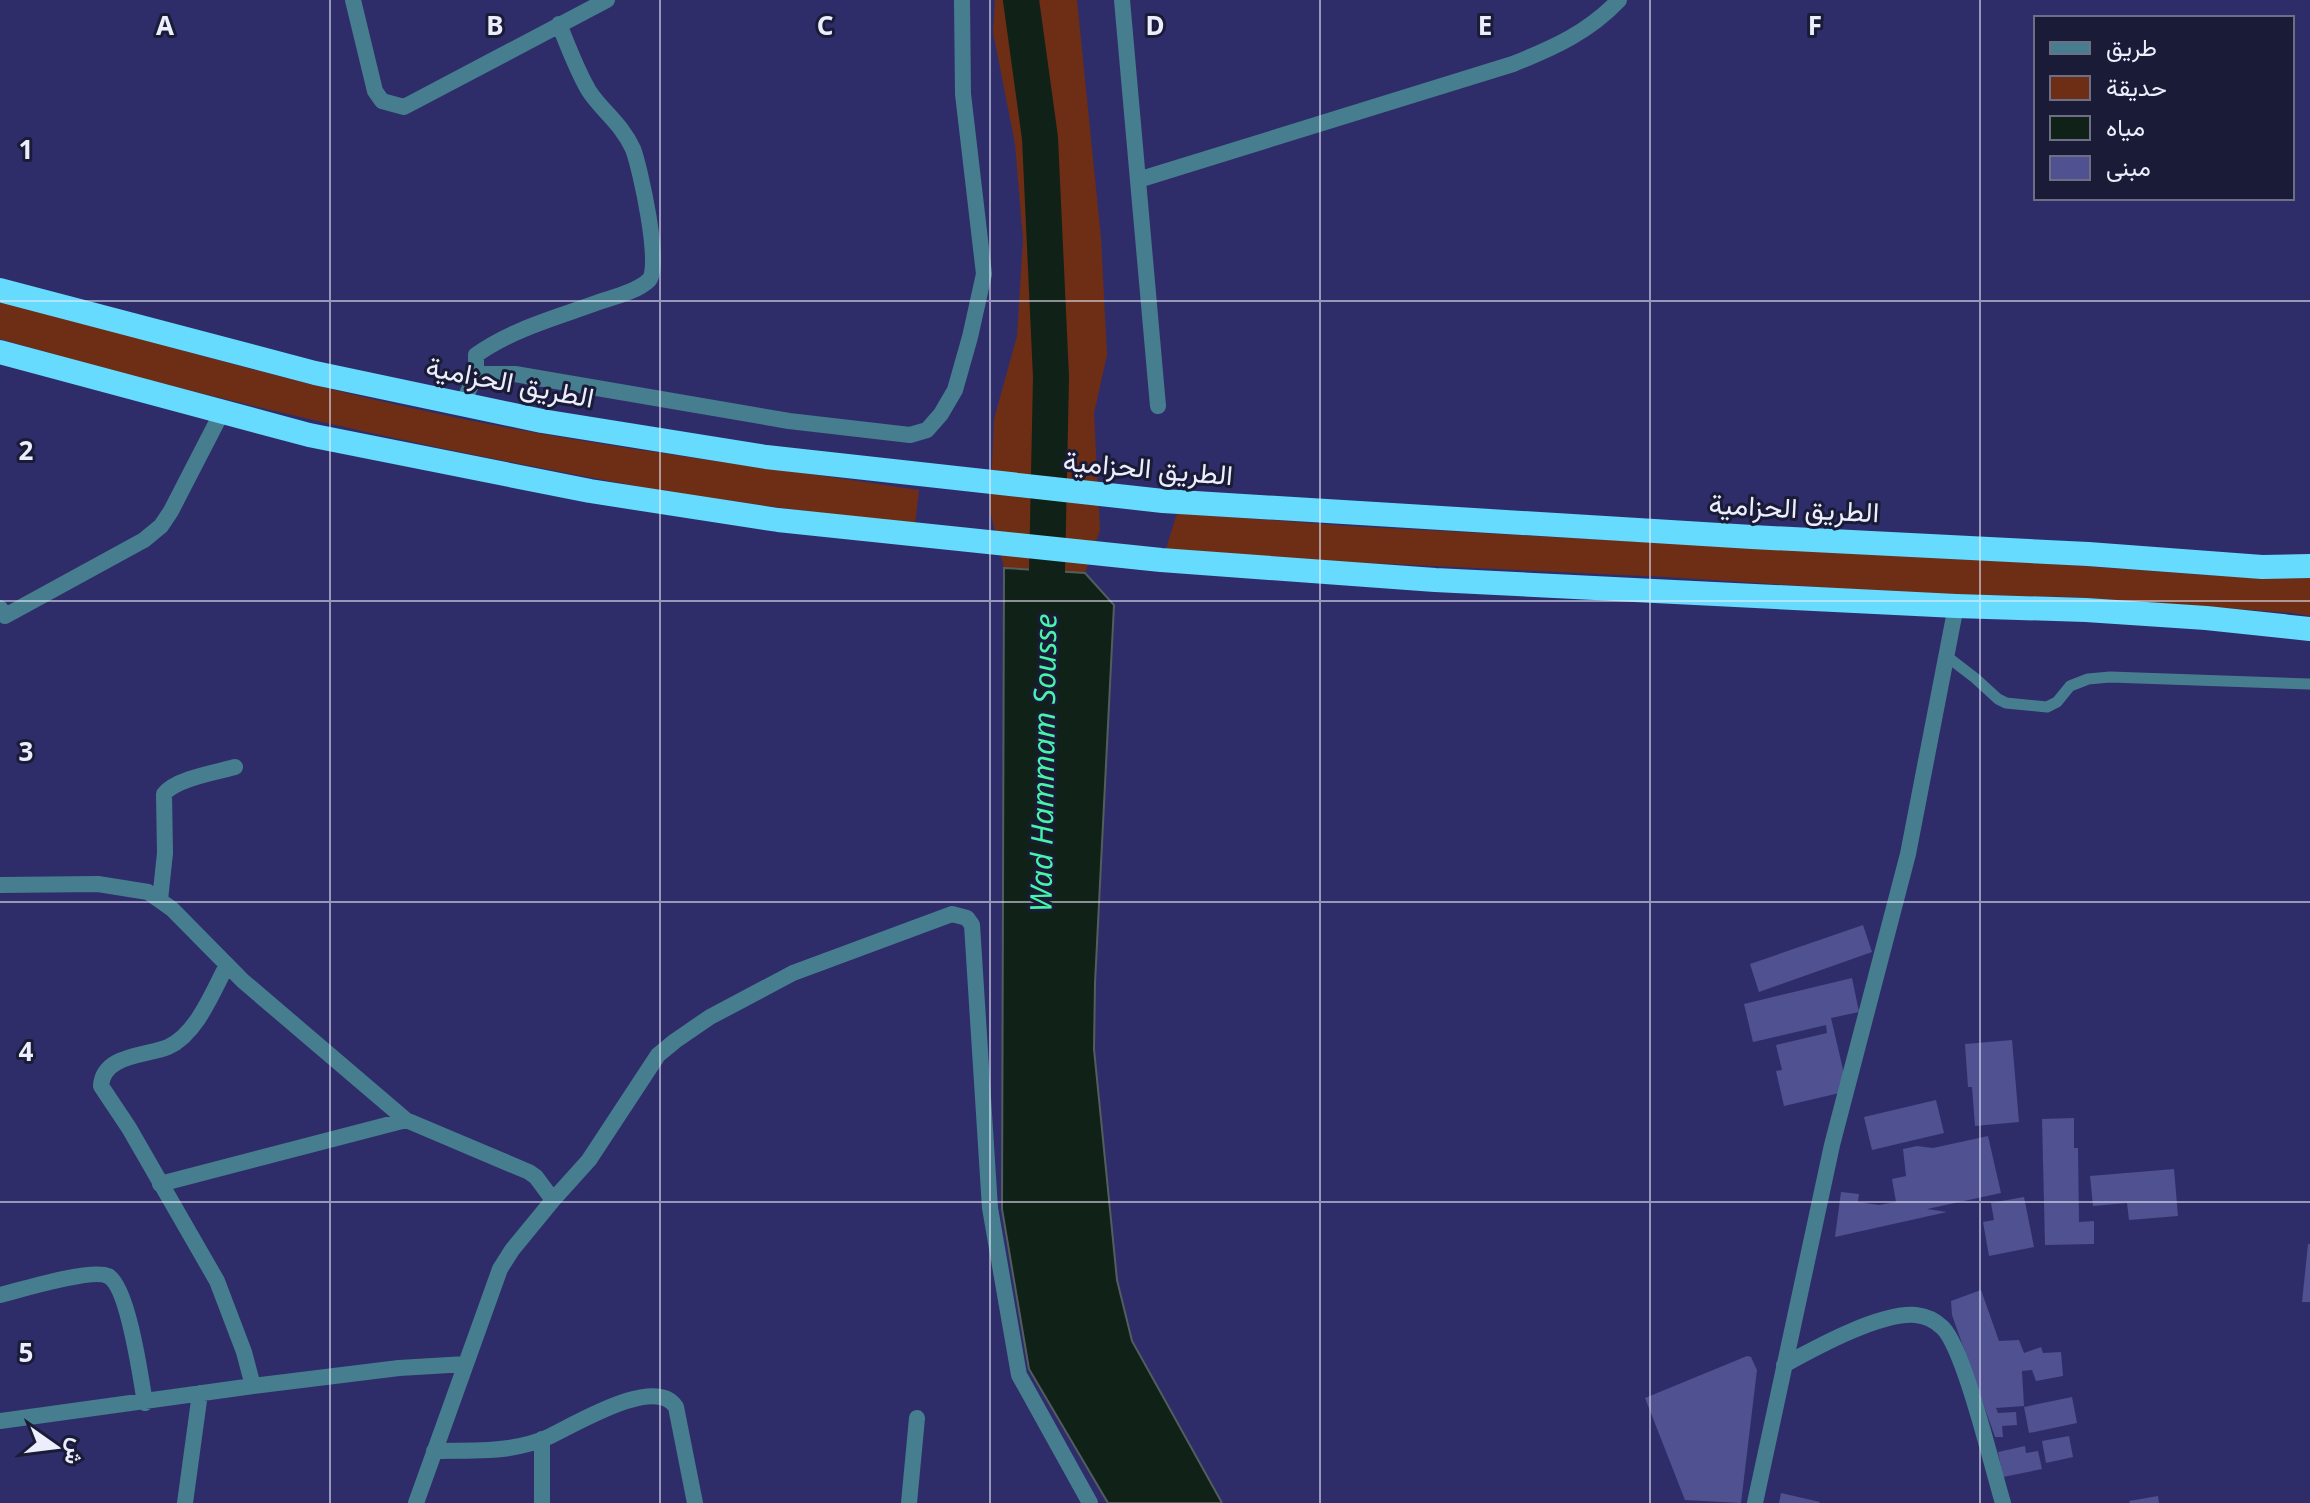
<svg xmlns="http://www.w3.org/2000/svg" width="2310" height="1503" viewBox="0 0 2310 1503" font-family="'Noto Sans',Vazirmatn,sans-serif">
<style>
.green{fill:#6e2e15}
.water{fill:#102118;stroke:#525e5d;stroke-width:2}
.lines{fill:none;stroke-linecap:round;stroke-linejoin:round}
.river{stroke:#102118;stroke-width:36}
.building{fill:#4f5190}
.lane{stroke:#467e8f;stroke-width:11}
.street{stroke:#467e8f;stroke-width:16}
.highway{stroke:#66dbfd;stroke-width:24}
.grid{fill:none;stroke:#eceefd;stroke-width:2;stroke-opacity:0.55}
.labels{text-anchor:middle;stroke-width:6;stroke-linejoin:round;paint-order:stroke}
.street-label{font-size:28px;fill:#eceefd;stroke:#1a1b36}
.water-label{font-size:30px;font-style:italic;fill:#47f4aa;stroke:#1a1b36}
.grid-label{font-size:26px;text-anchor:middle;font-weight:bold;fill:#eceefd;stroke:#1a1b36;stroke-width:6;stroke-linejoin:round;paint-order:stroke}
</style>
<rect width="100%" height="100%" fill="#2f2d69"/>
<path class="green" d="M995 0H1077L1101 238 1107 355 1094 413 1100 530 1085 573 1004 568 990 511 994 419 1017 336 1023 240 1015 144 993 32Z
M0 300C152 341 304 387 458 418 610 449 766 467 919 490L915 525C813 512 710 500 609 481 404 443 200 397 0 339Z
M1177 513 1348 526 2071 565 2204 575 2288 578 2310 577V616L2293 613 2074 597 1924 594 1667 577 1327 561 1166 549Z"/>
<path class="water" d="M1004 568 1085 573 1114 605 1095 983 1094 1049 1117 1280 1132 1341 1222 1503H1108L1029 1369 1002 1209Z"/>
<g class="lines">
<path class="river" d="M1021 0 1040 138 1051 377 1046 621"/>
</g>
<path class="building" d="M1863 925 1872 952 1759 992 1750 964Z
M1852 978 1859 1012 1831 1018 1848 1091 1784 1106 1776 1071 1782 1070 1776 1045 1827 1033 1826 1025 1753 1042 1744 1004Z
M2012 1040 2019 1122 1975 1126 1972 1087H1968L1965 1044Z
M1936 1100 1944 1133 1872 1150 1864 1117Z
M2074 1118V1148H2078L2079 1222 2094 1221V1244L2045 1245 2042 1119Z
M1988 1136 2001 1193 1927 1209 1947 1212 1835 1237 1841 1192 1859 1194 1858 1202 1879 1205 1896 1202 1892 1179 1906 1176 1903 1149 1917 1146 1933 1148Z
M2174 1169 2178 1216 2129 1220 2127 1203 2093 1206 2090 1176Z
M2024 1197 2034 1247 1989 1256 1983 1222 1994 1220 1991 1203Z
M2308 1244H2310V1302H2302Z
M1981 1290 1999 1341 2019 1340 2024 1353 2041 1347 2043 1353 2061 1352 2063 1376 2036 1381 2032 1370 2022 1371 2024 1406 1996 1408 1998 1413 2016 1412 2017 1425 2002 1426 2003 1437H1995L1952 1315 1951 1301Z
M1747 1356 1751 1357 1757 1370 1741 1503 1685 1500 1645 1398Z
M2072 1397 2077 1423 2029 1433 2024 1407Z
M2069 1436 2073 1457 2046 1463 2042 1441Z
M2025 1446 2026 1453 2038 1451 2042 1469 2003 1477 1998 1452Z
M1781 1493 1820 1502 1819 1503H1779Z
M2158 1496 2159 1503H2130L2129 1501Z"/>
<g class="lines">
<path class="lane" d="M1945 655 1975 678 1998 699 2006 703 2047 707 2057 702 2070 686 2088 679 2110 677 2310 684"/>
<path class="street" d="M353 0 375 91 382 101 404 107 607 0
M1122 0 1158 406
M1138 180 1513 64C1553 48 1589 32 1619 0
M476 374V355C512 329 558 317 599 302 614 297 638 291 649 280 662 267 640 167 633 149 622 124 602 111 589 91 577 71 568 46 559 24
M463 403 476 374H515L789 421 910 435 927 430 941 414 955 390 970 337 984 274 963 94 962 0
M0 608 5 616 144 540 161 526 171 511 222 412
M0 885 98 884 148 892 172 909 243 981 406 1120 529 1172 536 1177 553 1200 512 1250 500 1269 416 1503
M160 900 165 853 164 794C175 779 217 772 235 767
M227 965C213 991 197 1034 168 1047 147 1056 103 1054 101 1086L129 1128 217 1281 244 1352 253 1386 399 1368 466 1364
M160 1184 406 1120
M553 1200 589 1160 658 1055 675 1041 710 1017 793 973 952 914 967 918 972 925 990 1208 1019 1375 1090 1503
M0 1295C20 1290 92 1268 108 1276 128 1286 141 1379 145 1403
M1784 1365C1815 1348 1880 1312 1916 1315 1926 1316 1936 1321 1943 1328 1965 1351 1992 1467 2003 1503
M0 1421 253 1386
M434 1451C458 1450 485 1452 509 1448 521 1446 535 1443 546 1438 573 1426 655 1374 676 1407L695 1503
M185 1503 200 1393
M542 1503V1439
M909 1503 917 1418
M1755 1503 1832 1145 1908 854 1956 606"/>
<path class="highway" d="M0 290 315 373 542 421 766 457 1163 501 1752 537 2088 554 2262 567 2310 566
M0 352 309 435 590 491 778 520 1161 560 1435 580 1956 606 2086 610 2206 618 2310 629"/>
</g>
<path class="grid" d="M330 0V1503M660 0V1503M990 0V1503M1320 0V1503M1650 0V1503M1980 0V1503M0 301H2310M0 601H2310M0 902H2310M0 1202H2310"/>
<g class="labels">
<g class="street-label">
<text transform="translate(510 382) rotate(11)" y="10">الطريق الحزامية</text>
<text transform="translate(1148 468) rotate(5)" y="10">الطريق الحزامية</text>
<text transform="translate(1794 508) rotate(3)" y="10">الطريق الحزامية</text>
</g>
<g class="water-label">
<text transform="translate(1044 763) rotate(-89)" y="10">Wad Hammam Sousse</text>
</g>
</g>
<g class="grid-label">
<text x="165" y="35">A</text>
<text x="495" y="35">B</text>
<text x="825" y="35">C</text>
<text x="1155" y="35">D</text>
<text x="1485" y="35">E</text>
<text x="1815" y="35">F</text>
<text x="26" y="159">1</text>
<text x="26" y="460">2</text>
<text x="26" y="761">3</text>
<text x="26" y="1061">4</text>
<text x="26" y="1362">5</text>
</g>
<rect x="2034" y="16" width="260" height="184" fill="#1a1b36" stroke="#6e6f86" stroke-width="2"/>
<rect x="2050" y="42" width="40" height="12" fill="#467e8f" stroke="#6e6f86" stroke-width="2"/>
<text x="2106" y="56" font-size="24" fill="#eceefd">طريق</text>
<rect x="2050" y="76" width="40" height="24" fill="#6e2e15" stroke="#6e6f86" stroke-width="2"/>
<text x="2106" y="96" font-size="24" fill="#eceefd">حديقة</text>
<rect x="2050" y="116" width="40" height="24" fill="#102118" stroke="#6e6f86" stroke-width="2"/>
<text x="2106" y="136" font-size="24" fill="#eceefd">مياه</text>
<rect x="2050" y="156" width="40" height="24" fill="#4f5190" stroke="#6e6f86" stroke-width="2"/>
<text x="2106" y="176" font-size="24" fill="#eceefd">مبنى</text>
<g transform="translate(56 1447) rotate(104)" stroke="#1a1b36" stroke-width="6" paint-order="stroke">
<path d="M0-6L14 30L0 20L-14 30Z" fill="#eceefd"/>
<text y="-12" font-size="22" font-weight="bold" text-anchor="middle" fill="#eceefd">ش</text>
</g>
</svg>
